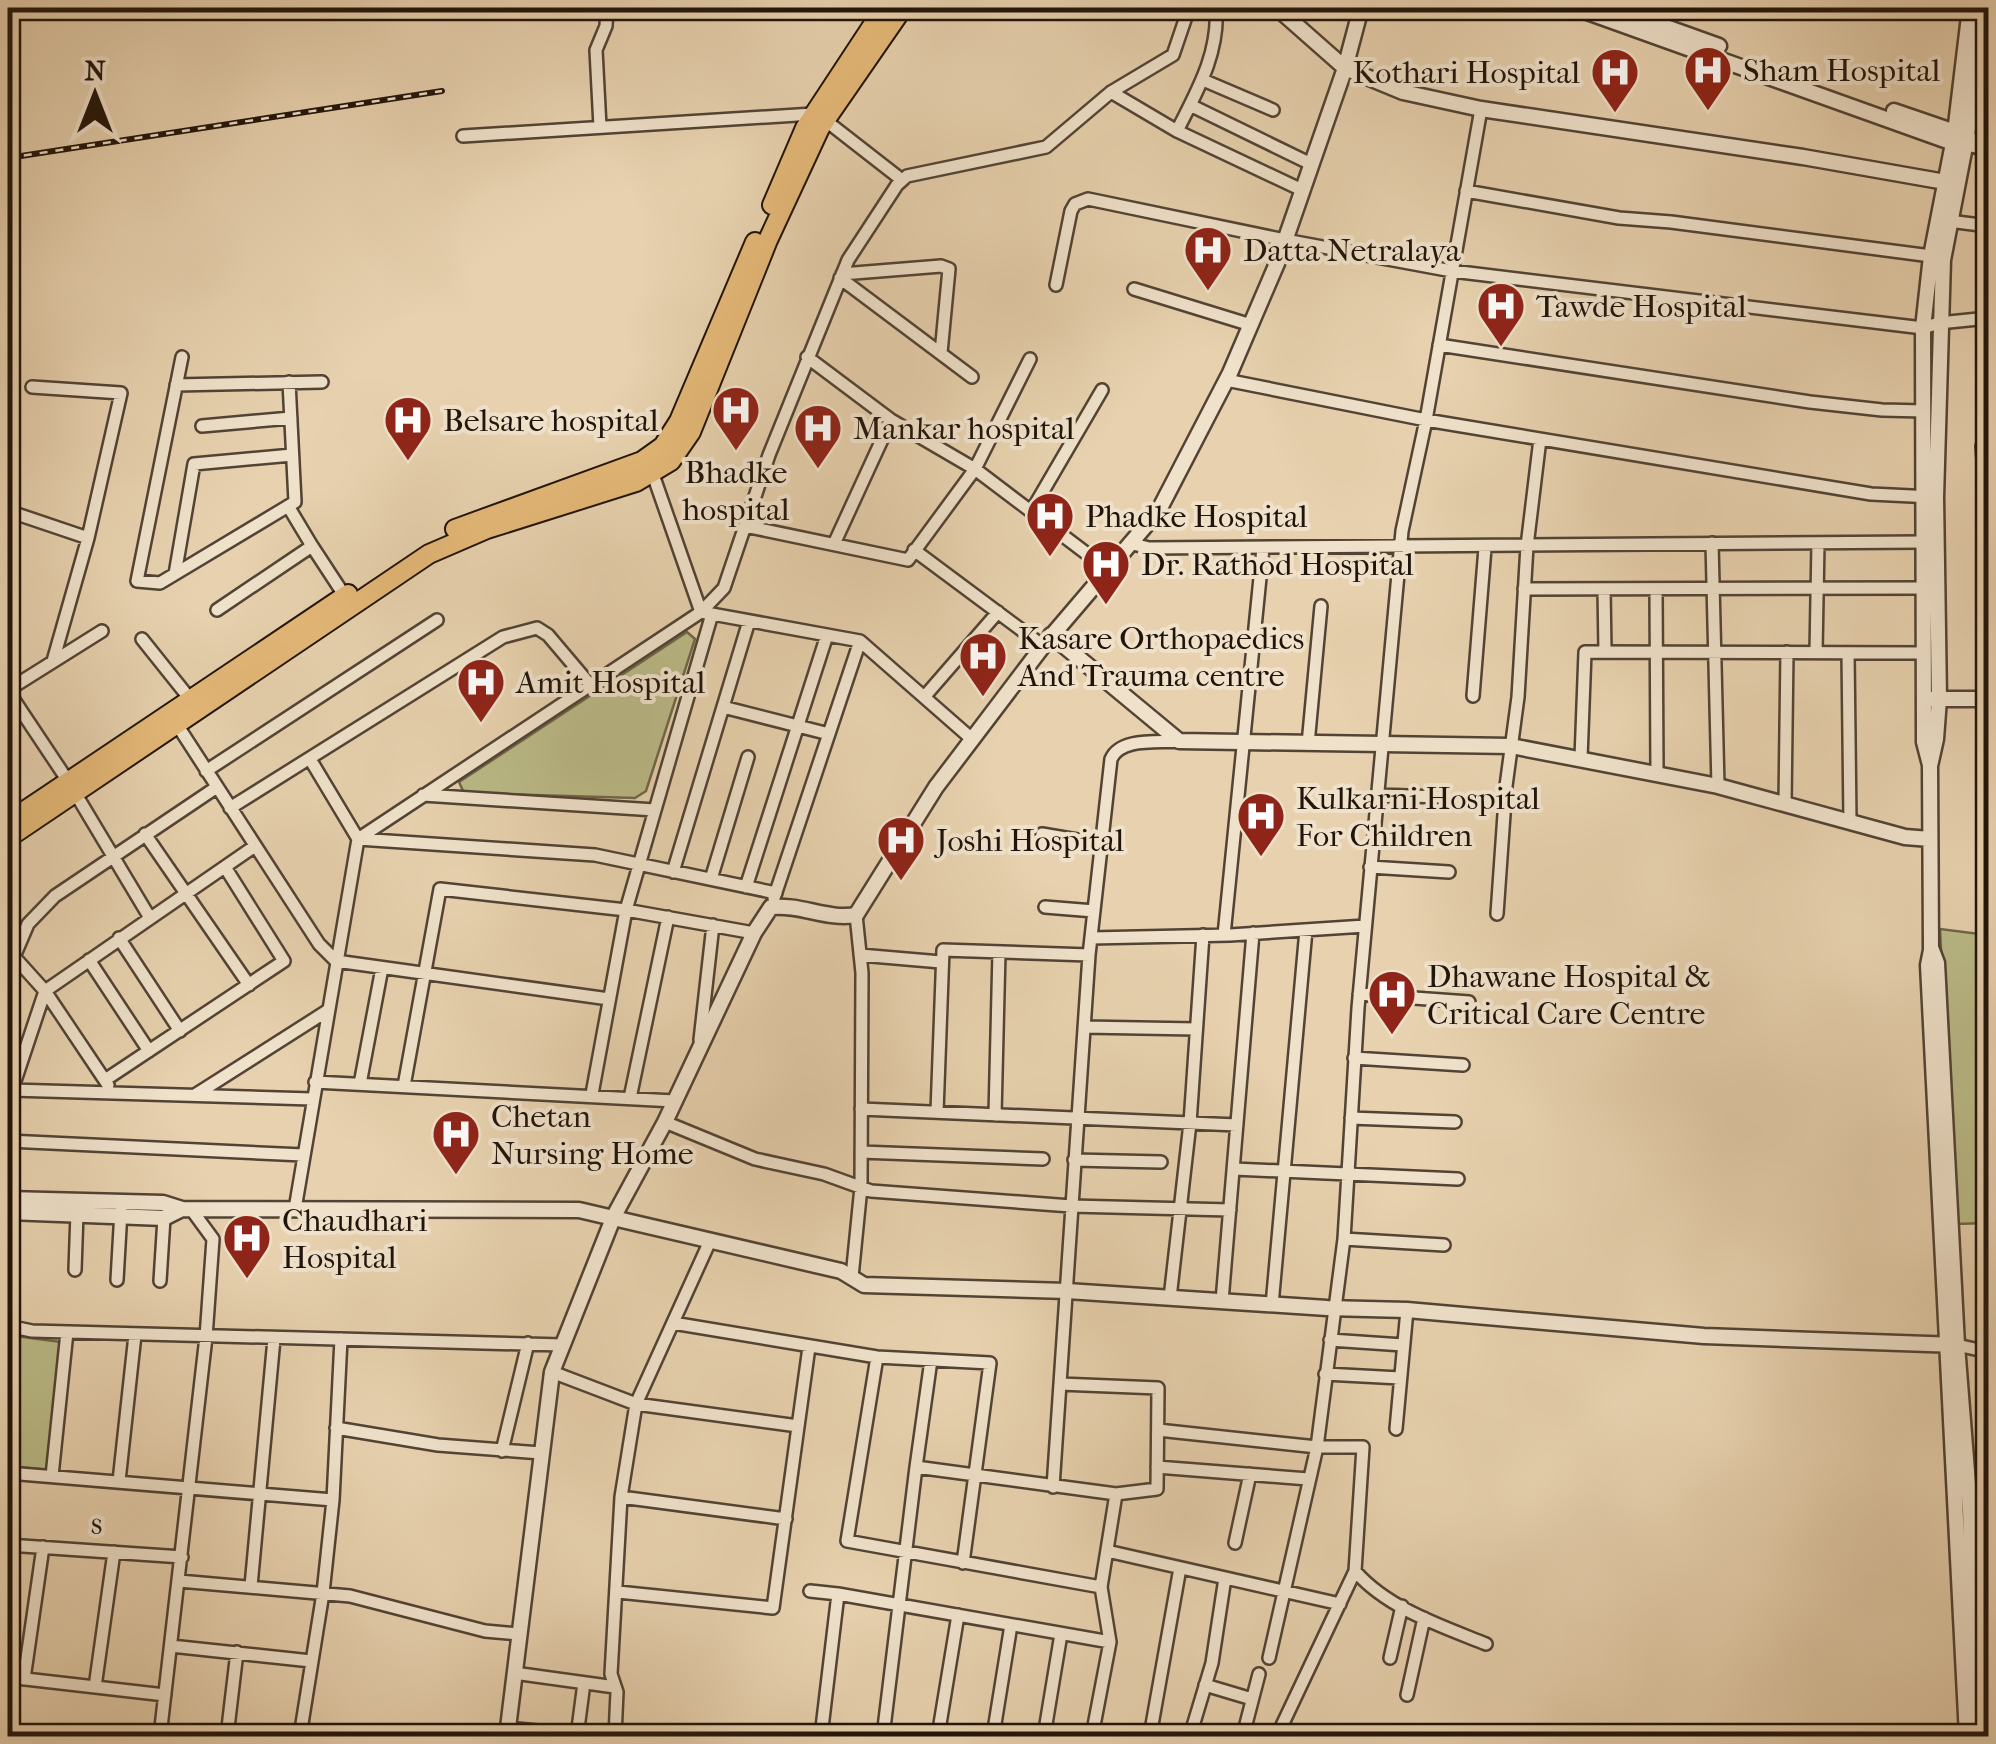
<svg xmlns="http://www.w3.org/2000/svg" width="1996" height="1744" viewBox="0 0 1996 1744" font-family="'IM FELL French Canon',serif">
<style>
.green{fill:#baba87;stroke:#6e6749;stroke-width:2.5}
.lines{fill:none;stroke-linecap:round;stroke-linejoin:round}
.minor-casing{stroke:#524334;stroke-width:16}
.tertiary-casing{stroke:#524334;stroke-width:19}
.primary-casing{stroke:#21140b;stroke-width:22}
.minor{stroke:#efe1ca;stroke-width:11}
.tertiary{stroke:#efe1ca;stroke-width:14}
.primary{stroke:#e4b877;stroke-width:18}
.rail-casing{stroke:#21140b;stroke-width:6}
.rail{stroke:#efe1ca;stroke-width:2.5;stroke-dasharray:8;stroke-linecap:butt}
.labels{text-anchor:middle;stroke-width:8;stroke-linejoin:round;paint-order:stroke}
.poi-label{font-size:32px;fill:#21140b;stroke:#efe1ca;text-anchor:start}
.street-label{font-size:32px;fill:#21140b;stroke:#efe1ca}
</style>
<rect width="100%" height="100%" fill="#e7d1ae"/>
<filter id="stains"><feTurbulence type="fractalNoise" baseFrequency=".002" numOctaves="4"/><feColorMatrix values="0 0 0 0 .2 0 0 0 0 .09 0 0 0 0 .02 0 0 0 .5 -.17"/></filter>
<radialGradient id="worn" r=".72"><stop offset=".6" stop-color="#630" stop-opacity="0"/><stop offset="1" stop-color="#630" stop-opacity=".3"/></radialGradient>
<path class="green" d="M687 632 695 639 646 791 635 798 464 793 459 782Z
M1940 929 1988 935V1223L1955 1224Z
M8 1335 61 1342 49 1470 8 1466Z"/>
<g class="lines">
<g class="minor-casing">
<path id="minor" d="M248 8 257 12 275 8
M1203 80 1273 110
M1111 92 1177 131 1302 190
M1988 102 1985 126 1988 133
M1190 105 1311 164
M600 127 596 50 606 26 607 8
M1177 131C1197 91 1219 54 1216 8
M463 136 813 114 825 120 902 180
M1466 191 1619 218 1671 222 1931 256
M1949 221 1988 226
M842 274 941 266 949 269 941 353
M840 278 972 377
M1056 285 1071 211 1075 204 1088 199 1285 240 1452 271 1923 328 1939 323 1988 318
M1134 289 1251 325
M1439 345 1810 402 1882 410 1924 411
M182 357 137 581 160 583 295 502 289 382
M1030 359 975 469 1107 569
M1226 380 1426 420 1871 494 1932 497
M176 385 322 382
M32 387 121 393 88 538 53 661
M202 426 291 418
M1982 446 1988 526
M650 466 701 612 860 641 973 740
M288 506 312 546
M1032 510 1102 390
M8 511 88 538
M745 526 908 560 975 469 891 420 807 357
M1129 543 1149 548 1923 542
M1712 543 1718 786
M834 544 891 420
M914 550 1043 646
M175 574 194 464 292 455
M1524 589 1930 588
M1604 589 1605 652
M1656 589 1657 772
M217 610 312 546 348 601
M142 639 190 699
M1816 652 1818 543
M1848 653 1850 822
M8 690 102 631
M8 691 68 781 150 918
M925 696 998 612
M1473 696 1485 548
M723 707 829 734
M174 720 319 944 336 961 609 999
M1308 744 1321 606
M1581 758 1585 652 1923 653
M310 759 358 839 595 855 776 893
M206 771 437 620
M423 795 655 810 626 910 592 1094
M1377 795 1441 797
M1785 804 1787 652
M230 808 503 637 537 628 548 635 592 687
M655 810 712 614
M145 834 249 985
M1042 834 1101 844
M1370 867 1449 872
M673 872 749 621
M711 879 748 757
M746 887 827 635
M774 898 860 641
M1045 907 1094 911
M1497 914 1506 786 1518 697 1527 546 1540 439
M1224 935 1263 548
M119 938 180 1031
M1091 938 1230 935 1365 926
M8 950 45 991 108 1085
M860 955 941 962
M89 960 149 1051
M8 963 13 959 28 924 55 896 217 787
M1359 994 1469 1002
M1084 1027 1196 1029
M700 1040 713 925
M1354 1058 1463 1065
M105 1080 284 961 225 867
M315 1082 674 1101
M360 1084 382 968
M404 1086 440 889 626 910 754 933
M12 1090 45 991 255 846
M195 1095 327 1011
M630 1098 668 917
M8 1104 12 1090 312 1099
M861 1109 1237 1125
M937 1112 943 950 1089 955
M995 1115 999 952
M1351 1118 1455 1122
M665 1122 755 1159 824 1174 871 1191 1071 1206 1230 1210
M8 1141 303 1155
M861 1152 1043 1159
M1074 1160 1161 1162
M1234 1169 1458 1179
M295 1209 358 839 701 612 724 588 769 455 848 260 897 185 907 176 1046 147 1111 92 1173 55 1189 8
M1344 1239 1444 1245
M75 1270 77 1213
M852 1277 861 1187 862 973 856 915
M117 1280 121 1211
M160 1281 164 1218
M1170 1298 1190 1123 1203 935
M1222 1301 1253 933
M1272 1305 1306 930
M673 1323 877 1357 990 1363 963 1563
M8 1326 32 1331 562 1345
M1330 1340 1403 1345
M1957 1345 1988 1352
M877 1357 847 1541 1101 1587
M931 1360 916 1467 1116 1494 1101 1587 1110 1642 1092 1736
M552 1372 636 1404 798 1426
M1325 1374 1400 1378
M1060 1384 1158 1388 1157 1489 1116 1494
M336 1428 438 1445 541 1453
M1396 1429 1407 1310
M1158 1430 1317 1447 1269 1658
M502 1451 528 1343
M1157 1467 1308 1479
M8 1473 333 1500 341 1339
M52 1476 67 1332
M119 1481 135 1335
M1053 1487 1089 955 1111 759C1121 737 1158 743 1179 741
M621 1497 786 1519
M1235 1543 1250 1474
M8 1545 182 1557
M1107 1551 1340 1604
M1355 1571C1387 1608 1441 1626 1486 1644
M179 1581 350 1596 485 1631 518 1634
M251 1586 274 1339
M810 1591 838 1594
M618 1592 773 1608 809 1347
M171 1646 311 1661
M1967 1654 1988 1653
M1390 1658 1402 1606
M514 1673 615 1687
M8 1677 165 1695
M24 1679 43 1547
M1205 1685 1252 1699
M95 1687 114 1552
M1407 1695 1424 1618
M1246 1724 1259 1674
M508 1728 577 1735
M939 1731 968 1736
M160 1736 206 1337 213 1239 191 1209
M227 1736 237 1652
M300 1736 323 1593 333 1500
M577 1736 584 1683
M615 1736 617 1692 611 1674 621 1497 636 1404 710 1241
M821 1736 838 1594 1110 1642
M883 1736 916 1467
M938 1736 958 1615
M993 1736 1011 1625
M1044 1736 1061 1634
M1150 1736 1180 1568
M1190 1736 1212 1663 1225 1578
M1277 1736 1355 1571 1363 1447H1317L1344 1239 1358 1008 1402 531 1426 420 1481 109"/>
</g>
<g class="tertiary-casing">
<path id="tertiary" d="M1277 8 1345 68 1403 92 1481 109 1803 157 1951 183
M1576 8 1953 143 1975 145
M1613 8 1719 46
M1894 111 1967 136 1975 145 1988 151
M1051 635 1179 741 1511 746 1718 786 1905 837 1930 839
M1929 699H1988
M1930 765 1924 742 1923 328 1931 256 1955 133 1970 8
M1932 950 1937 963 1957 1345 1970 1510 1978 1736
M8 1199 163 1203 182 1209 579 1210 841 1271 864 1285 1067 1291 1327 1308 1407 1310 1704 1336 1957 1345
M8 1212 164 1218 182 1209
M507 1736 552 1372 614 1216 665 1122 754 933 771 907C801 904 827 920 856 915L936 787 1043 646 1159 510 1230 373 1278 261 1345 68 1361 8
M1967 1736 1928 965 1931 950 1930 766 1936 739 1939 699 1936 497 1943 260 1967 136 1984 8"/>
</g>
<g class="primary-casing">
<path id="primary" d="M772 205 805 128 884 8
M455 529 642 461 663 446 679 421 755 242
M8 822 348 594
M8 838 429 554 487 529 636 482 671 461 691 432 768 240 820 128 903 8"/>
</g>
<use href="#minor" class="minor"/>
<use href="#tertiary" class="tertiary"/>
<use href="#primary" class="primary"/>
<g class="rail-casing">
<path id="rail" d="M8 158 442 91"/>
</g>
<use href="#rail" class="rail"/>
</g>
<defs>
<g id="hospital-pin" transform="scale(2.5)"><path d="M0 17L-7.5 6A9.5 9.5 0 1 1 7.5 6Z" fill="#8f2418" stroke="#efe1ca"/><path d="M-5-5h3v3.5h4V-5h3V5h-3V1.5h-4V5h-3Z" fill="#fff"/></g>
</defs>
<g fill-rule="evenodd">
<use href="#hospital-pin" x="1708" y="70"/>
<use href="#hospital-pin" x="1615" y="72"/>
<use href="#hospital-pin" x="1208" y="250"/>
<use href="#hospital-pin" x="1501" y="306"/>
<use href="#hospital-pin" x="736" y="410"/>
<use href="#hospital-pin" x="408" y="420"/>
<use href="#hospital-pin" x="818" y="428"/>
<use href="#hospital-pin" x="1050" y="516"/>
<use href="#hospital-pin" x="1106" y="564"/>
<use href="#hospital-pin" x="983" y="656"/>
<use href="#hospital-pin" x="481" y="682"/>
<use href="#hospital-pin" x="1261" y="816"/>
<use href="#hospital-pin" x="901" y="840"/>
<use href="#hospital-pin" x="1392" y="994"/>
<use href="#hospital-pin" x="456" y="1134"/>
<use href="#hospital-pin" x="247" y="1238"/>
</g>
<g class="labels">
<g class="poi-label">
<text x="1743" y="81">Sham Hospital</text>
<text x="1580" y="83" text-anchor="end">Kothari Hospital</text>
<text x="1243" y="261">Datta Netralaya</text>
<text x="1536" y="317">Tawde Hospital</text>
<text x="443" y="431">Belsare hospital</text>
<text x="853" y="439">Mankar hospital</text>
<text x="736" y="483" text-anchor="middle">Bhadke<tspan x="736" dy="37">hospital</tspan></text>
<text x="1085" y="527">Phadke Hospital</text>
<text x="1141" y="575">Dr. Rathod Hospital</text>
<text x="1018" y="649">Kasare Orthopaedics<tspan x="1018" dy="37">And Trauma centre</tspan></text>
<text x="516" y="693">Amit Hospital</text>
<text x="1296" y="809">Kulkarni Hospital<tspan x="1296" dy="37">For Children</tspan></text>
<text x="936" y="851">Joshi Hospital</text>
<text x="1427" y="987">Dhawane Hospital &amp;<tspan x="1427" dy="37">Critical Care Centre</tspan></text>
<text x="491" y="1127">Chetan<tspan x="491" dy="37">Nursing Home</tspan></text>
<text x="282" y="1231">Chaudhari<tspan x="282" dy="37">Hospital</tspan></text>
</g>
<g class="street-label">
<text transform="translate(97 1523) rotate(4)" y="11">s</text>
</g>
</g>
<rect width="1996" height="1744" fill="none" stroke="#e7d1ae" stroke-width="40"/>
<rect x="10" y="10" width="1976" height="1724" fill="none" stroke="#21140b" stroke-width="5"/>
<rect x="20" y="20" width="1956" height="1704" fill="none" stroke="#21140b" stroke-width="2.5"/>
<g transform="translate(95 95)" stroke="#efe1ca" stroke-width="8" paint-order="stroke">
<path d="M0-8L18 38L0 25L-18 38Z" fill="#21140b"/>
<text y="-15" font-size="28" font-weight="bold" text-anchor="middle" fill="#21140b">N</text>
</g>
<rect width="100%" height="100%" filter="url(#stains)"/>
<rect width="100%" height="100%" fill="url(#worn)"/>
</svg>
